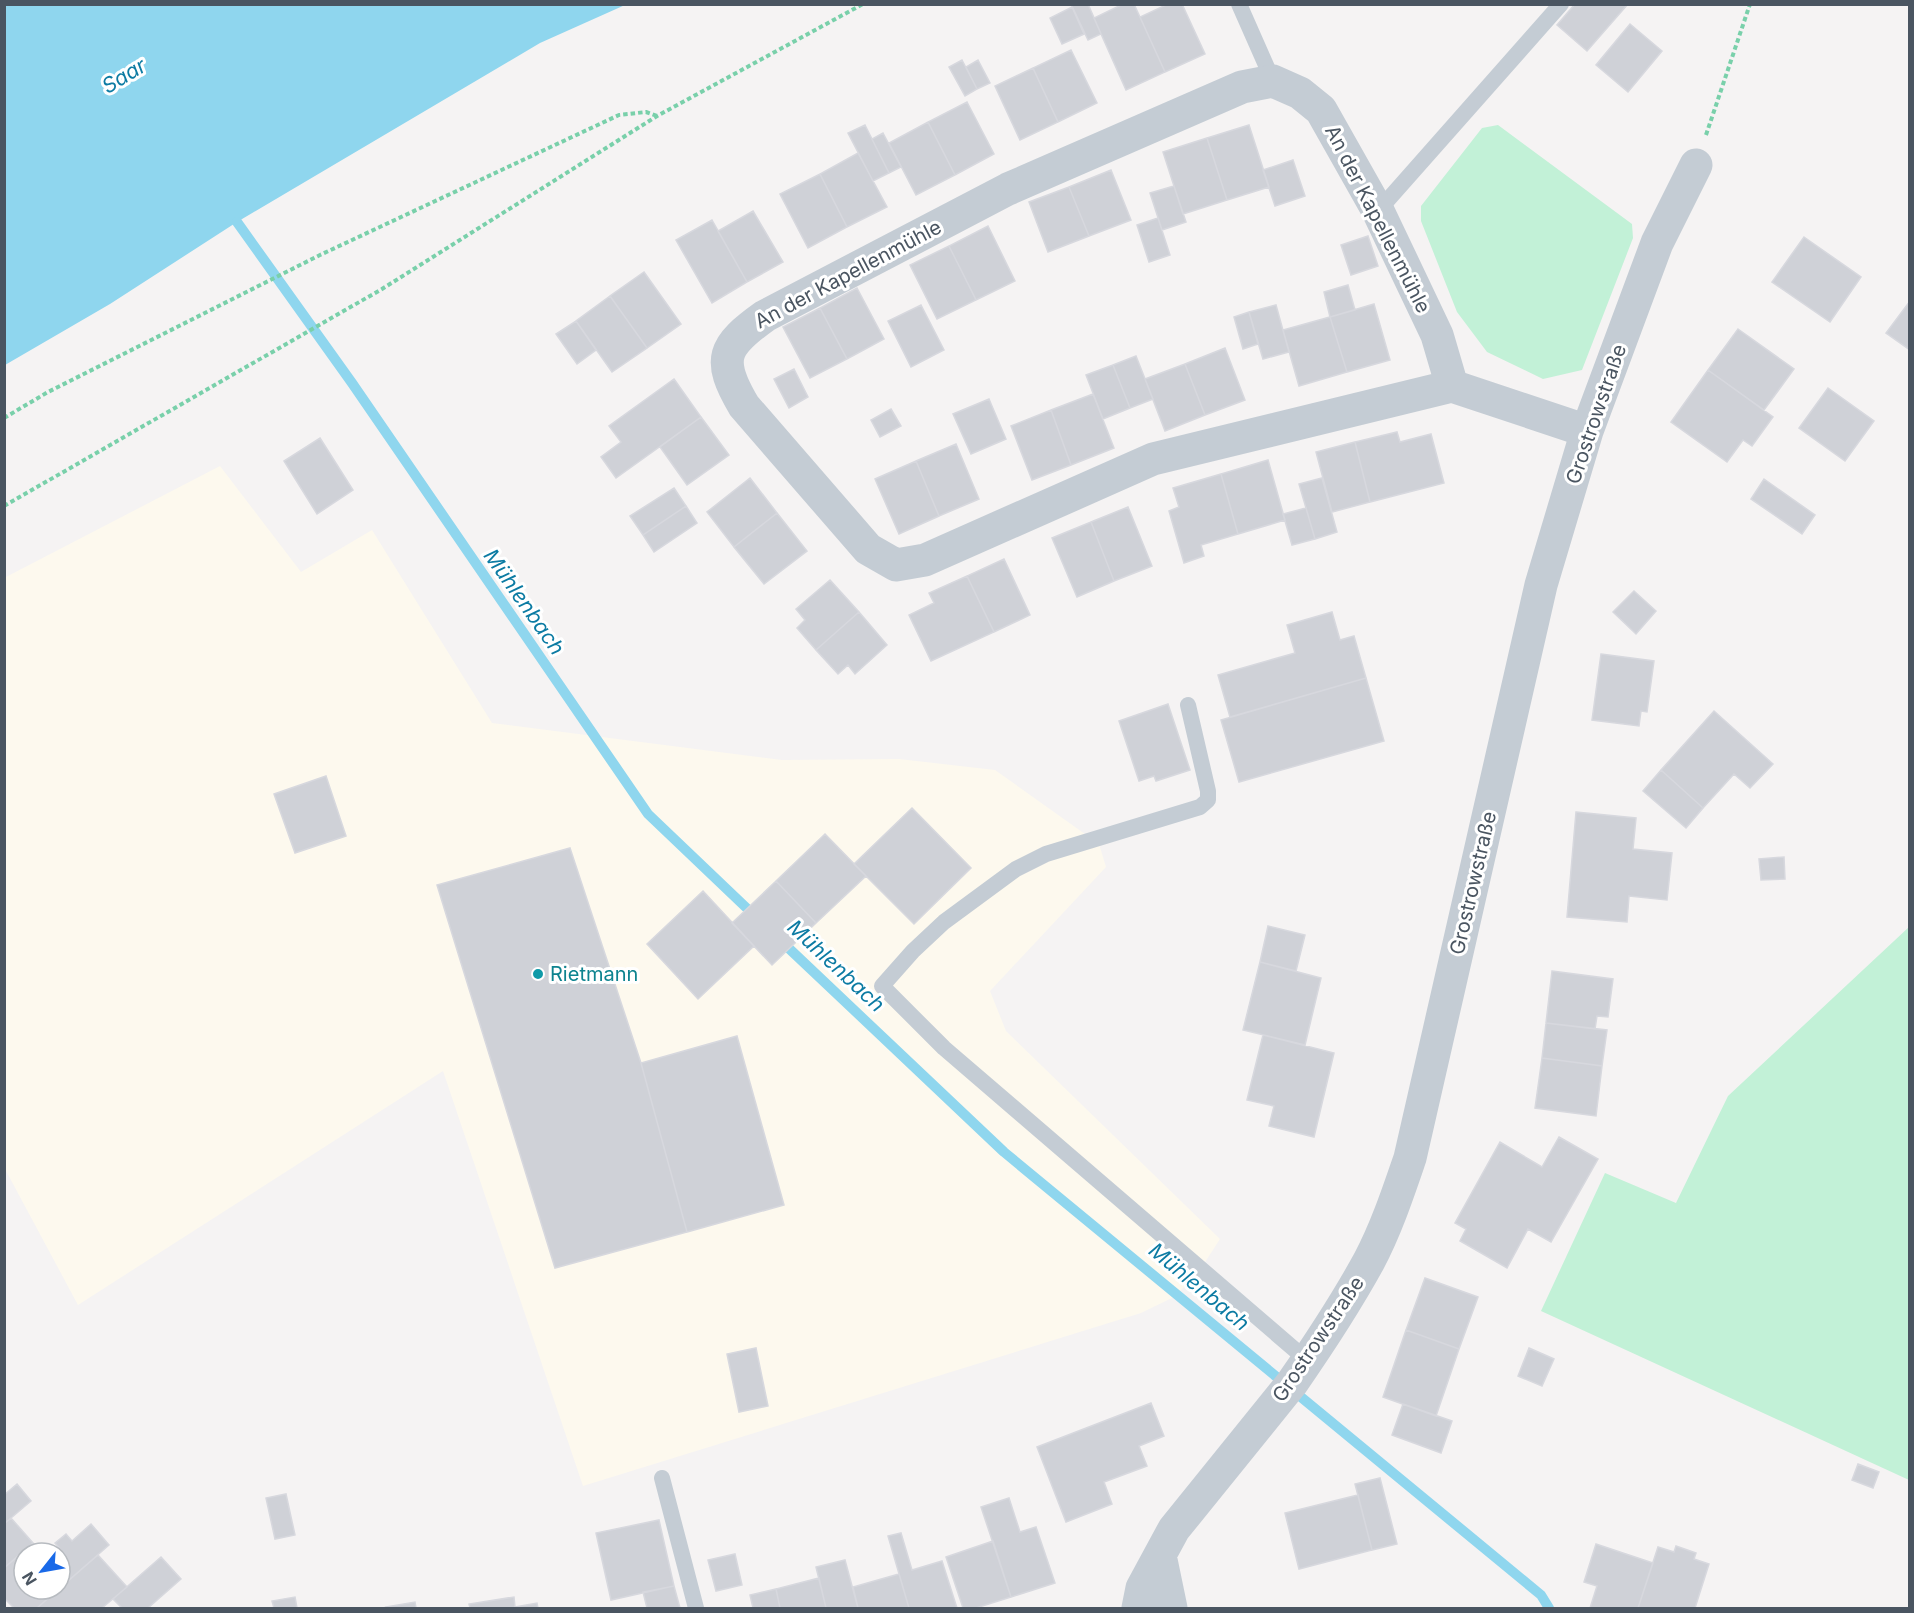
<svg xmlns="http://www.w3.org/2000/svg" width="1914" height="1613" viewBox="0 0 1914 1613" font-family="Inter,sans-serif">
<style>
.commercial{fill:#fdf9ee}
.green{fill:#c2f1d7}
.water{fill:#8fd6ee}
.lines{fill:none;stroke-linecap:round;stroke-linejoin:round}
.stream{stroke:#8fd6ee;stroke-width:10}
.building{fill:#cfd1d7;stroke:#d7d8de;stroke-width:1.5}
.path{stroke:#79d0aa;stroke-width:4;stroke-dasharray:4.5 3;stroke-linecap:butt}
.service{stroke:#c4ccd4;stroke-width:16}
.minor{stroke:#c4ccd4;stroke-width:33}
.culture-dot{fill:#0f9aa8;stroke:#fff;stroke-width:2}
.labels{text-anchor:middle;stroke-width:6;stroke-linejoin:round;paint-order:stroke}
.street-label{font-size:20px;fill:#4a5561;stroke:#fff}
.culture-label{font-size:20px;fill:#0d838f;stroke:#fff;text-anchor:start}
.water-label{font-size:21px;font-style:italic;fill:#0c7ba3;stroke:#fff}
</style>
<rect width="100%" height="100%" fill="#f5f3f3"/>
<path class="commercial" d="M220 466 301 572 372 530 492 723 782 760 899 759 995 770 1099 844 1106 867 990 991 1006 1031 1220 1239 1198 1273 1174 1297 1141 1313 583 1486 443 1071 78 1305 5 1169 4 578Z"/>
<path class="green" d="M1498 125 1632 224 1633 238 1582 370 1543 379 1487 352 1457 312 1421 221V206L1482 128Z
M1909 927V1480L1541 1311 1605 1173 1676 1203 1728 1096Z"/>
<path class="water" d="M5 4H625V5L540 43 237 222 110 304 5 365Z"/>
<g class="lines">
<path class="stream" d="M237 222 352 383 648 814 756 917
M780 940 1004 1152 1541 1595 1549 1608"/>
</g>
<path class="building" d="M1071 4H1088L1101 34 1088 40Z
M1123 4H1134L1165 72 1126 90 1094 18Z
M1168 4H1182L1205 54 1165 72 1140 17Z
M1575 4H1628L1587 51 1557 25Z
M1072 7 1084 34 1062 44 1050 18Z
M1630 24 1662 51 1628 92 1596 65Z
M1071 50 1097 103 1058 122 1033 68Z
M962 60 977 89 965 96 949 67Z
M978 60 990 83 977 89 966 67Z
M1033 68 1058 122 1020 140 995 86Z
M967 102 994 154 955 175 928 122Z
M928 122 955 175 916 195 889 143Z
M865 125 889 173 873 181 848 133Z
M1249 125 1269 187 1227 200 1207 138Z
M883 133 901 167 889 173 872 139Z
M1207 138 1227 200 1183 214 1163 152Z
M858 153 887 207 847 227 820 174Z
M1293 160 1305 196 1275 206 1263 170Z
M1111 170 1131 220 1089 236 1069 187Z
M820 174 847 227 808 248 780 194Z
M1174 186 1186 222 1162 230 1150 193Z
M1069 187 1089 236 1048 252 1029 202Z
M753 211 783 262 747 282 718 231Z
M1158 218 1170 255 1149 262 1137 225Z
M712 220 747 282 712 303 676 240Z
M988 226 1015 281 976 300 949 246Z
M1368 236 1378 266 1351 275 1341 245Z
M1804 237 1861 277 1830 322 1772 282Z
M949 246 976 300 937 319 910 265Z
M644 272 681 324 647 348 610 296Z
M1348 285 1355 310 1330 317 1324 292Z
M857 288 884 339 847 359 820 308Z
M610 296 647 348 612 372 576 321Z
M1910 301V350L1886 333Z
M1374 304 1390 360 1347 372 1330 317Z
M921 305 944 350 911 367 888 321Z
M1276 305 1289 352 1263 359 1249 312Z
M820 308 847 359 810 378 783 327Z
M1249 312 1258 344 1243 349 1234 317Z
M1330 317 1347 372 1299 386 1283 330Z
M576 321 596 350 577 364 556 334Z
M1738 329 1794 369 1764 410 1708 370Z
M1225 348 1245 400 1205 415 1185 364Z
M1136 356 1153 399 1130 408 1113 365Z
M1185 364 1205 415 1165 431 1145 379Z
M1113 365 1130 408 1103 419 1086 375Z
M794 369 808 397 789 408 774 379Z
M1708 370 1773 417 1752 446 1743 440 1727 462 1671 422Z
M674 379 701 417 616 478 601 457 621 442 609 426Z
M1828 388 1874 421 1845 461 1799 428Z
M1093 394 1114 448 1071 465 1051 410Z
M989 399 1006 439 971 454 953 414Z
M891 409 901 426 880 437 871 420Z
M1051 410 1071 465 1032 480 1011 426Z
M701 417 729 455 687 485 660 447Z
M1397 432 1400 442 1431 434 1444 483 1370 502 1355 442Z
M320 438 353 490 317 514 284 461Z
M1355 442 1370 502 1332 512 1316 452Z
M956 444 979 499 939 516 916 461Z
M1268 460 1285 520 1238 534 1221 474Z
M916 461 939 516 899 534 875 479Z
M1221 474 1238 534 1201 545 1204 556 1184 563 1169 511 1179 507 1173 488Z
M750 478 777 513 734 547 707 512Z
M1322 478 1337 532 1315 539 1299 484Z
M1764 479 1815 515 1802 534 1751 499Z
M674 488 686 506 643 535 630 516Z
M686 506 697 523 654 552 643 535Z
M1128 507 1152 566 1114 581 1091 522Z
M1306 508 1315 539 1292 545 1283 514Z
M777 513 807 551 764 584 734 547Z
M1091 522 1114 581 1077 597 1052 538Z
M1004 559 1030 615 994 632 967 576Z
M967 576 994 632 931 661 909 615 934 603 929 593Z
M830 580 859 612 816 650 797 628 805 620 796 609Z
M1634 591 1656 611 1636 634 1613 612Z
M859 612 887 645 855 674 848 665 838 674 816 650Z
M1332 612 1340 640 1354 636 1366 678 1230 717 1218 675 1295 653 1287 625Z
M1601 654 1654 661 1647 712 1641 711 1639 726 1592 720Z
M1366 678 1384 741 1239 782 1221 720Z
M1168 704 1190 770 1156 781 1154 776 1139 781 1119 721Z
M1714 711 1773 764 1750 788 1734 774 1703 808 1661 770Z
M1661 770 1703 808 1686 828 1643 791Z
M326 776 346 836 295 853 274 794Z
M912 808 971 868 914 924 854 864Z
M1576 812 1636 818 1633 849 1672 853 1667 900 1629 896 1627 922 1567 917Z
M825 834 866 876 816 923 776 881Z
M570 848 641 1063 687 1232 555 1268 437 885Z
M1784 857 1785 879 1761 880 1759 859Z
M776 881 816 923 772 965 732 923Z
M703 891 754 946 698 999 647 944Z
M1268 926 1305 935 1296 971 1260 962Z
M1260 962 1321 978 1305 1045 1243 1030Z
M1552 971 1613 979 1608 1017 1597 1016 1595 1029 1546 1023Z
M1546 1023 1607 1030 1602 1066 1542 1058Z
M1263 1035 1334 1053 1314 1137 1269 1126 1274 1106 1247 1100Z
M737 1036 784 1205 687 1232 641 1063Z
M1542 1058 1602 1066 1596 1116 1535 1108Z
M1559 1137 1598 1159 1551 1242 1528 1229 1507 1268 1460 1241 1466 1229 1455 1223 1500 1142 1542 1167Z
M1425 1278 1478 1297 1459 1349 1406 1330Z
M1406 1330 1459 1349 1436 1416 1383 1397Z
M756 1348 768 1406 739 1412 727 1354Z
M1529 1348 1554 1359 1542 1386 1518 1376Z
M1151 1403 1164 1436 1139 1446 1147 1466 1104 1482 1112 1504 1066 1522 1037 1447Z
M1403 1404 1452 1421 1441 1453 1392 1435Z
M1858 1464 1879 1472 1873 1488 1852 1480Z
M1380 1478 1397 1544 1372 1550 1355 1484Z
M17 1484 31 1501 4 1524V1495Z
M286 1494 295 1535 275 1539 266 1498Z
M1358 1495 1372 1550 1299 1569 1285 1513Z
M1009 1498 1020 1532 1036 1527 1055 1583 1011 1597 981 1507Z
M11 1518 33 1543 4 1568V1524Z
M659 1520 674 1586 611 1600 596 1533Z
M91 1524 109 1545 60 1588V1553H58L61 1550 55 1543 66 1534 72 1541Z
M901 1533 912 1570 942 1561 957 1608H909L888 1536Z
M993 1541 1011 1597 976 1608H963L946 1557Z
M33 1543 43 1553H24V1589H59L37 1608H14L4 1598V1568Z
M1596 1544 1653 1563 1638 1608H1590L1597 1586 1584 1582Z
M1676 1546 1696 1553 1694 1559 1709 1564 1695 1608H1638L1658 1547 1674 1552Z
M735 1554 742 1585 716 1591 708 1560Z
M98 1555 127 1587 102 1608H37Z
M161 1557 181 1579 148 1608H122L113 1599Z
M845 1560 858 1608H826L816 1567Z
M899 1574 909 1608H858L853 1587Z
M819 1578 826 1608H780L776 1589Z
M674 1586 680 1608H647L643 1592Z
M776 1589 780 1608H753L750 1595Z
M295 1597 297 1608H274L272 1601Z
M514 1597 515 1607 537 1603 538 1608H470L469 1604Z
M415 1602 416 1608H387L386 1607Z"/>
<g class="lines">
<path class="path" d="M1706 135 1750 4
M4 418 48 392 320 255 619 115 646 112 657 116
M4 506 382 289 657 116 863 4"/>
<path class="service" d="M1239 4 1273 81
M1378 211 1561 4
M1188 705 1208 791V800L1200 807 1046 854 1016 869 944 922 913 951 882 986 944 1048 1308 1361
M662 1478 696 1608"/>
<path class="minor" d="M1452 386 1437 335 1378 211 1321 110 1300 93 1273 81 1242 87 1008 189 765 316C723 346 716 359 744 406L868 549 896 565 925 560 1153 459 1452 386 1587 431
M1160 1555 1171 1608
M1138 1608 1142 1588 1174 1529 1292 1383C1319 1344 1346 1303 1369 1261 1386 1229 1398 1193 1410 1158L1541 585 1587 431 1657 243 1696 165"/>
</g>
<circle class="culture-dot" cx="538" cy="974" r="6"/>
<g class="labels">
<g class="street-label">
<text transform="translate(1378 219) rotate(63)" y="7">An der Kapellenmühle</text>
<text transform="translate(848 274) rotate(-28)" y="7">An der Kapellenmühle</text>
<text transform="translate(1596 414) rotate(-71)" y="7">Grostrowstraße</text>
<text transform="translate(1473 883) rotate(-77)" y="7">Grostrowstraße</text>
<text transform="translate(1318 1339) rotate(-56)" y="7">Grostrowstraße</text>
</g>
<g class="culture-label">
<text x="550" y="981">Rietmann</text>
</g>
<g class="water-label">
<text transform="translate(124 76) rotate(-31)" y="7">Saar</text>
<text transform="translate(524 602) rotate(55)" y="7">Mühlenbach</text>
<text transform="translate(836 966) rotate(43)" y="7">Mühlenbach</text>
<text transform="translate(1199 1287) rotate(40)" y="7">Mühlenbach</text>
</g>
</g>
<rect width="1914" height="1613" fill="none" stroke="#4a5561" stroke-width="12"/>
<g transform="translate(42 1571) rotate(239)"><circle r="28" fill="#ffffff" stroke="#b7bbc0" stroke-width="1.5"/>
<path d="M0-4.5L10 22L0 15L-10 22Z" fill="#1969e8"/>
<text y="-9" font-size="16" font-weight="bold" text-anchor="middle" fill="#4a5561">N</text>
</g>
</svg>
